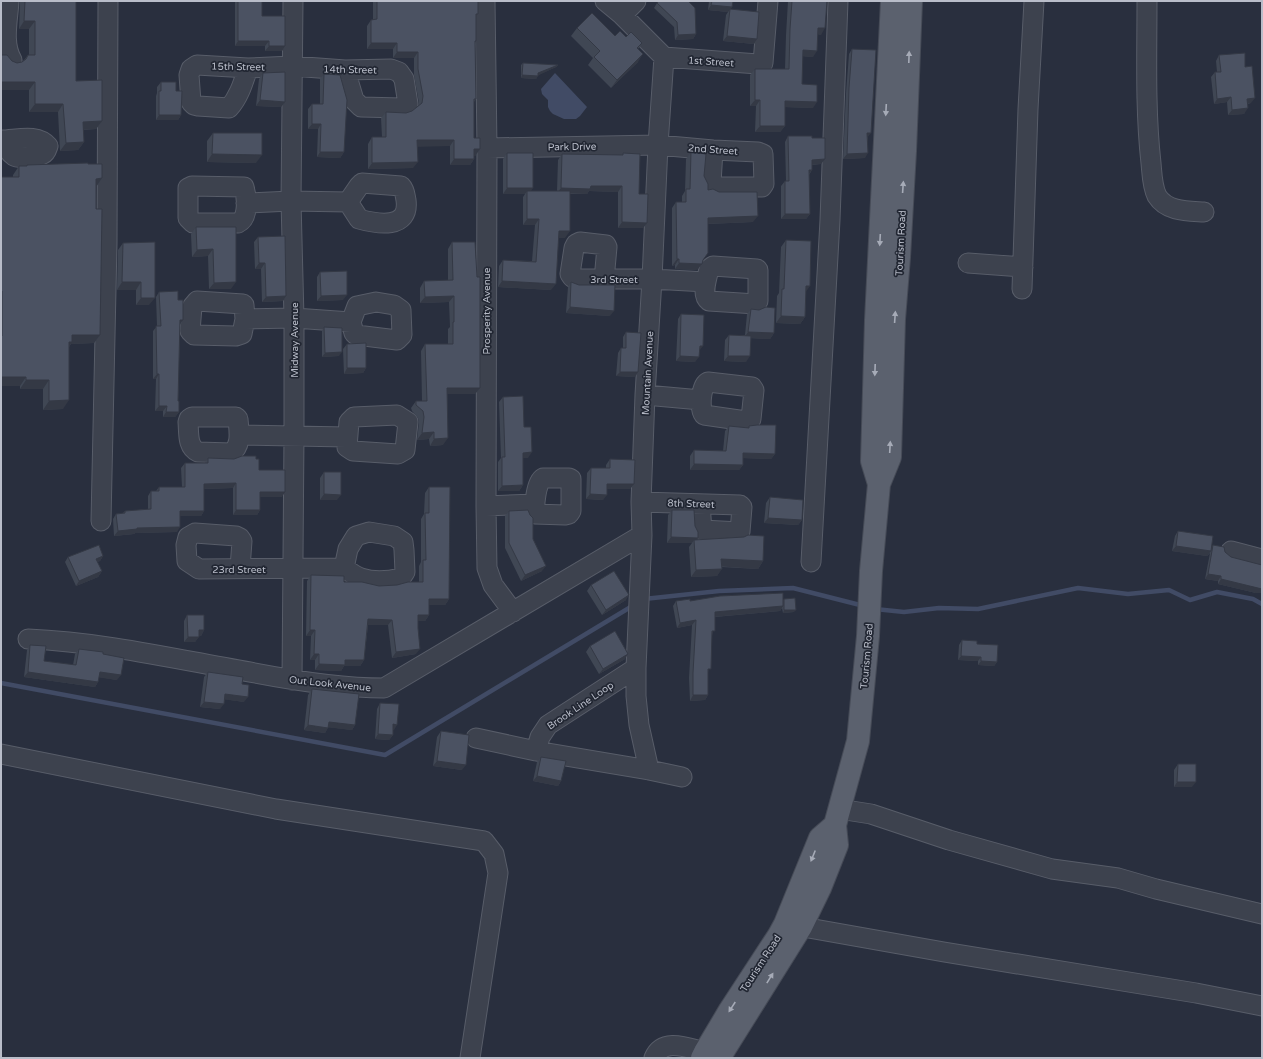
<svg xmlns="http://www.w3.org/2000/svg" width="1263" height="1059" viewBox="0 0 1263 1059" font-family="'Varela Round',sans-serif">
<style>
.water{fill:#414b65}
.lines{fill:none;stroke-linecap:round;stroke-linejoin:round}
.stream{stroke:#414b65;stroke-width:4.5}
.minor-casing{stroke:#585d69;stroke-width:21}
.major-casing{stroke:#464b57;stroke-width:24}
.minor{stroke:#3d424e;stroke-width:19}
.major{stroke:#5b616e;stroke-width:22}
.wall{fill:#404754}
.shaded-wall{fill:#343945}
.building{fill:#4b5262;stroke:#343945}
.oneway{fill:#a6abb7}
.labels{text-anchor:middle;stroke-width:3.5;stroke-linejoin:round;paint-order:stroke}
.street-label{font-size:10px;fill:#b9bdc9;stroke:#222733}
</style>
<rect width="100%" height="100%" fill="#292f3e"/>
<path class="water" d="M555 73 587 107 580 116 576 119H564L553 114 550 111 548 107V100L542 94 541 89Z"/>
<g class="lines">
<path class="stream" d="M644 599 719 591 793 588 864 606
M875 609 904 612 939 608 978 609 1078 588 1128 594 1169 590 1190 600 1217 592 1253 599 1262 604
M1 683 385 755 634 605"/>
<g class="minor-casing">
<path id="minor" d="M9 1C8 20 2 43 12 60
M485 1 487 148 486 506 487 568 493 585 513 612
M605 1 622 15 664 57 658 145 652 279 645 395 641 502 642 535 636 668V696L639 725 649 770
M1147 1C1147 55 1145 109 1151 163 1152 173 1152 186 1157 196 1167 212 1188 211 1204 212
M622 15 636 1
M664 57 758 64 763 63 768 1
M248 68C243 83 239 97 229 108L198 106 194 105 191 102 189 75 191 69 197 65 248 68 292 66 345 70 391 69 399 72 404 79 408 104 402 108 361 107 354 100 345 70
M1 140C16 140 37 133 48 146 47 149 46 153 43 154 38 157 19 159 14 156 8 152 6 146 2 141
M487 148 658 145 713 150 758 152 763 154 764 184 762 187H715L711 183 713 150
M362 183 401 186C405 190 405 195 406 200 410 230 377 224 359 219L348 202 359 186Z
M192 186 244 187C247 197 249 218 238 223H193L188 218V188Z
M246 203 291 201 348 202
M968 263 1023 267
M713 266 757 269 758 270V301L756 304 709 301C701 295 707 278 709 269Z
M604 280 607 247 606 245 580 242 576 244 574 248 570 274 572 277 575 279H652L706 282
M1022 289 1028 109 1034 1
M197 301 243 304 244 305 245 319 242 334 236 336 194 335 190 331 192 307Z
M376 302 394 305 401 310 402 335 397 340 356 335 354 333 351 322 357 306Z
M245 319 294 318 351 322
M708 382 752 387 754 390 751 419 746 421 704 415C699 409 701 385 708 382Z
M645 395 701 400
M397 415 408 422 405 450 398 454 353 451 347 447 349 422 354 417Z
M192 417H236L238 419C239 431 242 446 231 453L198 452C187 447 189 433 188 422L189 419Z
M240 435 347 437
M543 478H569L571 479V511L569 514 565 515 535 514C534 506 536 482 543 478Z
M641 502 740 505 742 507 740 532 702 530 700 504
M486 506 535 504
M101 521 107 243 108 1
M1231 551 1262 559
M811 562 830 220 838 1
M240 568 242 541 240 538 236 536 195 533 188 537 186 545 187 561 199 569 344 568C350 572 355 576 361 578 373 582 389 581 401 578L405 572 404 550 403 542 394 536 369 532 356 536 348 549 344 568
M28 639C104 642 180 660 255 673 297 681 341 688 384 688L642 535
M292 680 294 435V318L291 201 293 1
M476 738 536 751 649 770 682 777
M536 751 540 737 548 725 636 668
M1 754 276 809 484 841 494 854 498 873 470 1058
M839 809 871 814 949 840 1052 869 1118 878 1156 889 1262 914
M786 924 944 952 1196 993 1262 1006
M654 1058C663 1037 688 1048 705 1052"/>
</g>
<g class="major-casing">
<path id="major" d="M879 484 872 461 876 320 892 1
M702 1058 705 1052 730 1010 779 935 785 924 820 838 835 825
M719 1058 801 927 820 888 837 845 835 825 858 741 868 636 871 571 879 484 890 457 894 319 899 257 905 151 911 1"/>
</g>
<use href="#minor" class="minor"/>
<use href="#major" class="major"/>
</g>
<path class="wall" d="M20 1H76V81L102 121 96 129 83 130 84 142 78 150 60 151 58 112H29V90L12 61 17 63 22 62 24 60 28 55H29V29H19Z
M235 1H262V16L285 46 282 51H265V46H235Z
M373 1H478L476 16V41L475 44 476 99 474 102V138L480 149 475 156H474V159L470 165H450V146H417L413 168 368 169V144L372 137H382L381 118 386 112 406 113 412 111 418 106 419 103 414 75V58H393V49H367V26L371 20H373Z
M709 1H733L732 7 730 9 757 39 754 44 723 41 726 15 728 12 708 10Z
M788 1H827L821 35 818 34 813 57 802 56V84L813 108 785 107V126L780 132H755L756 106H750V75L755 69H785L786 35Z
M657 3 696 34 693 39 675 40 674 27 654 8Z
M577 28 615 36 626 37 642 43 638 49V62L611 88 588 65 593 58 571 36Z
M852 49 868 138 865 158 843 159 846 93 849 54Z
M1219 55 1245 67 1251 103 1248 104 1244 114 1228 115 1227 102 1214 104 1211 77 1215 72H1217L1216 61Z
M523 63 558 65 556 67 538 75 536 79 521 78V65Z
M263 73 285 102 281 107 256 106 259 79Z
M324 74 344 152 340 158 317 157 318 129H308V109L312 104H320V79Z
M161 82 176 91 181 115 178 120H156V96L157 93V87Z
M213 133 256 163 207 162V141Z
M788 136 812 138 821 164 812 165V170L809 175 810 214 806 219H781V186L785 181H786L785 142Z
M691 152 704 176 708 190 753 222 708 224 703 260 697 270 675 269V265L672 266V208L676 202H682V196L685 191 686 159Z
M507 153 531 191H557L558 160 562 154 621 155 623 153 639 194 647 223 643 228H618V192L589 191 587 194H570L565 238H559L551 290 498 287 499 266 503 260 532 261 535 225H523V197L525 194H503V159Z
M88 164 102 178 96 187 100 335 94 343 71 344 69 347 63 409 43 410V389H20V386H1V177H13V175L19 166H27V165Z
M196 227H236L231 289H209L208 256 192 257 191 234Z
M258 237 286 296 283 301 262 302 261 269H255L254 242Z
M786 240 806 291 805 317 800 324 776 323 777 296 779 293 781 247Z
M155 242 149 305H136V290H117L118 250 123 243Z
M452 242 480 388 475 394H447L443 445 430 446 429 439 417 440 419 423 418 418 412 411 411 408 416 401H422L421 351 425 344H448V329L450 327 449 302 420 303V288L424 281 448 280V249Z
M320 272 343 300 317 301V277Z
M571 282 579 285 610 316 566 313 568 287Z
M159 292 178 300 183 320 180 325 178 401 179 412 175 417H163V411H155L156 379H153V331L157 326 156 297Z
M751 309 774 333 770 339 750 338 746 362 724 361 725 340 729 335H745L747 314Z
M681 314 699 351 695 362 676 361 678 319Z
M324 327 339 356 322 357V331Z
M626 332 638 372 635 377 616 376 618 353 621 348H623V337Z
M347 344 366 368 363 373 344 374 343 349Z
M503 397 524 427 528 458H523V485L519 491H498V462L501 458 499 402Z
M729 426 748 428 749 426 775 454 771 459 743 458V465L739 470H690V456L694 450 723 451 725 431Z
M208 458 256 459 259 470 282 497H260V510L257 515H233V488L204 489V511L201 516H180L177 532 135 533 134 534 114 536 113 519 116 514 123 513 125 511 148 509V496L151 491H156L159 487H182L181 468 185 463H205Z
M610 459 634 484 630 489H607L603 500 586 499 587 473 591 468H606V465Z
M324 472 337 500H320V478Z
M429 487 449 599 445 605H429V615L425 621H418L416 654 392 658 388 625H368L364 660 360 666H344L341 671 315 670V660H310L311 636H306L307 581 311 575 344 582 379 586 397 585 419 582V566L421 562V519L424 514 425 493Z
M770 497 802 520 798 525 764 523 766 503Z
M672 510 695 526 697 540 763 561 758 569 722 567 717 576 691 577 689 547 692 543H667L668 515Z
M509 511 542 571 521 581 505 548V516Z
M1178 531 1211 548 1213 545 1225 552 1256 593 1218 584V581L1205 579 1210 553 1207 556 1172 551 1175 536Z
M103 556 100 561 97 562 102 571 98 577 76 586 65 562 68 557Z
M591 585 626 600 602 615 587 591Z
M784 599 794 612 783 613 782 608 780 611 715 617 712 636 708 673V695L705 700 690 701 689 678 692 625 677 628 673 606 676 601 783 600Z
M187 615 204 630 201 636H199L195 642H184V621Z
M962 640 977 644 997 662 994 666 978 665V661L958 660 959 645Z
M30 645 44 661 73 665 75 654 79 649 103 654 117 680 99 677 98 682 95 687 24 677 27 650Z
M590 646 625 659 599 674 586 652Z
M208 672 242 684 244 702 224 699 220 709 200 707 204 677Z
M312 689 355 725 352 730 328 727 325 733 304 730 308 695Z
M380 703 394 730H393V735L389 740 375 739 377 709Z
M441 731 462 770 433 766 437 737Z
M541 757 561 781 558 786 533 781 537 762Z
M1178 764 1192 787H1174V770Z"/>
<path class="shaded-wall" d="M711 5 732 7 728 12 708 10Z
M24 21H35L29 29H19Z
M818 28H825L821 35 813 34Z
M696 34 693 39 675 40 678 35Z
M727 36 757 39 754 44 723 41Z
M238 41H269L265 46H235Z
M371 43H397L393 49H367Z
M269 46H285L282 51H265Z
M803 50 817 51 813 57 798 56Z
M397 52H418L414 58H393Z
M643 54 638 62 611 88 617 80Z
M558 65 556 67 537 76H538L536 79 521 78 522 75 538 73Z
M1 82H35L29 90H1Z
M1231 97 1227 102 1214 104 1217 99Z
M1255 98 1251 103 1244 104 1247 99Z
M260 100 285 102 281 107 256 106Z
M755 100H760L756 106H750Z
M785 101 817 102 813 108 781 107Z
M35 104H63L58 112H29Z
M1248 108 1244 114 1228 115 1232 110Z
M159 115H181L178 120H156Z
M102 121 96 129 77 130 83 122Z
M312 124H321L318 129H308Z
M760 126H785L780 132H755Z
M867 133H871L867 138Z
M417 140H454L450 146 413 147Z
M84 142 78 150 60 151 66 143Z
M474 149H480L475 156H470Z
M320 152H344L340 158 317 157Z
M868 153 865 158 843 159 847 154Z
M212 154 262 155 256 163 207 162Z
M454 159H474L470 165H450Z
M825 159 821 164 808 165 812 160Z
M418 162 413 168 368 169 372 163Z
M809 170H812L808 175Z
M102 178 96 187V179Z
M591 186H622L618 192 589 191 587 194 557 193 561 188Z
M507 188H533L529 194 527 191 525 194H503Z
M785 214H810L806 219H781Z
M758 216 753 222 703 224 708 218Z
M527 219H539L535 225H523Z
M622 222 647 223 643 228H618Z
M559 231H570L565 238H555Z
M213 249 208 256 192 257 197 250Z
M677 259H679L675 265 672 266Z
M259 263H265L261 269H255Z
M679 263 700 264H702L697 270 675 269Z
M502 281 556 284 551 290 498 287Z
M122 282H141L136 290H117Z
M236 282 231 289H209L214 283Z
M806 286H810L805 293Z
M347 295 343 300 317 301 321 296Z
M286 296 283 301 262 302 266 297Z
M454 296 449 302 420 303 425 297Z
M141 298H155L149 305H136Z
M570 307 614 311 610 316 566 313Z
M781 316 805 317 800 324 776 323Z
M180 320H183L179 325Z
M748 332 774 333 770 339 744 338Z
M72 335H100L94 343 71 344 66 350H62Z
M700 346H703L699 351Z
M342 352 339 356 322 357 325 353Z
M680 356 699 357 695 362 676 361Z
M728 356H750L746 362 724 361Z
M347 368H366L363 373 344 374Z
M620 372H638L635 377 616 376Z
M157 374H159L156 379H153Z
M1 377H26L20 386H1Z
M26 380H49L43 389H20Z
M447 388H480L475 394H442Z
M69 400 63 409 43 410 49 401Z
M159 406H167L163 411H155Z
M166 412H179L175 417H163Z
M434 432 429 439 417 440 422 433Z
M448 438 443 445 430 446 434 439Z
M532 452 528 458H519L523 453Z
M743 453 775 454 771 459 739 458Z
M694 464 743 465 739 470H690Z
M236 483 233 488 200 489 204 484Z
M607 484H634L630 489H603Z
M523 485 519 491H498L502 486Z
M260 492H285L282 497H257Z
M324 494 341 495 337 500H320Z
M590 494 607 495 603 500 586 499Z
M236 510H260L257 515H233Z
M180 511H204L201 516H177Z
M768 518 802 520 798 525 764 523Z
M180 527 177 532 135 533 134 534 114 536 118 531 137 528Z
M671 537 698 538 695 543 694 540 692 543H667Z
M1176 546 1211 551 1207 556 1172 551Z
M103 556 100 561 93 564 96 559Z
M721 559 763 561 758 569 716 566Z
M546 566 542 571 521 581 525 575Z
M722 569 717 576 691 577 696 570Z
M102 571 98 577 76 586 79 581Z
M1208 574 1221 576 1218 581 1205 579Z
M1221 579 1262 589V593H1256L1218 584Z
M629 595 626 600 602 615 606 610Z
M429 599H449L445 605H425Z
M783 606 780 611 712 617 715 612Z
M784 610H796L794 612 783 613Z
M418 615H429L425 621H414Z
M368 619 392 620 388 625H364Z
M696 620 692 625 677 628 680 623Z
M199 630H204L201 636H195Z
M310 630H315L311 636H306Z
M188 637H199L195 642H184Z
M420 649 416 654 392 658 396 652Z
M314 654H319L315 660H310Z
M628 654 625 659 599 674 603 669Z
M961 656 981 657 978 661 958 660Z
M345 660H364L360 666H344L341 671 315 670 319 664Z
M981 661 997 662 994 666 978 665Z
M28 672 98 682 95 687 24 677Z
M100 672 121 675 117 680 96 677Z
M225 694 248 697 244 702 221 699Z
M693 695H708L705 700 690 701Z
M204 702 224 704 220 709 200 707Z
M329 722 355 725 352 730 325 727Z
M393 724 397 725 394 730H389Z
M308 725 328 728 325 733 304 730Z
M378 734 393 735 389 740 375 739Z
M437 761 466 765 462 770 433 766Z
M537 776 561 781 558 786 533 781Z
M1177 782H1196L1192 787H1174Z"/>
<path class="building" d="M25 1H76V81L102 80V121L83 122 84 142 66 143 63 104H35V82H1V55H7L12 61 17 63 22 62 26 59 28 55H35V21H24Z
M238 1H262V16H285V46H269V41H238Z
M377 1H478V14H476V41H475L476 99H474V138H480V149H474V159H454V140H417L418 162 372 163V137H386V112L406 113 412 111 422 103 423 96 418 69V52H397V43H371V20L377 19Z
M659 1H688L695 8 696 34 678 35 677 22 657 3Z
M712 1H733L732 7 711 5Z
M792 1H827L825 28H818L817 51 803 50 802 84 817 85V102L785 101V126H760V100H755V69H789L790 29Z
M730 9 759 12 757 39 727 36Z
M592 13 615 36 620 31 626 37 631 32 642 43 637 48 643 54 617 80 594 57 600 51 577 28Z
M852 49 876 50 871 133H867L868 153 847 154 849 88Z
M1245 53V67L1252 66 1255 98 1247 99 1248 108 1232 110 1231 97 1217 99 1215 72H1221L1219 55Z
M523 63 558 65 538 73V76L522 75Z
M285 72V102L260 100 263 73Z
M324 74 340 75 347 100 344 152H320L321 124H312V104H323Z
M161 82H176V91H182L181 115H159V91H161Z
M213 133H262V155L212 154Z
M788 136H812V138H825V159L812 160V170H809L810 214H785V181H789Z
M691 152 706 154 704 176 708 184V190L713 189 719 192H757L758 216 708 218V253L703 260 702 264 679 263V259H677L676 202H686V189H690Z
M507 153H533V188H507Z
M623 153 640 154 639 194H648L647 223 622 222V186H591L590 189 561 188 562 154 623 155Z
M88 163V164H102V178L96 179V209H102L100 335H72V342H69V400L49 401V380H26V377H1V336H2V291H1V177H19V166H27V165Z
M527 191H570V231H559L556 284 502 281 503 260 536 262 539 219H527Z
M196 227H236V282L214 283 213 249 197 250Z
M285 236 286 296 266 297 265 263H259L258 237Z
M786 240 811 241 810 286H806L805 317 781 316 782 289H784Z
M155 242V298H141V282H122L123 243Z
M452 242H475L477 277H480V388H447L448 438 434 439V432L422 433 424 417 423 411 416 405V401H427L425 344H453V322H454V296L425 297 424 281 453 280Z
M347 271V295L321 296 320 272Z
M571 282 579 285H615L614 311 570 307Z
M178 291V300H183V320H180L178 401H179V412H166L167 406H159V374H157L156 326H161L159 292Z
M766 307 775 308 774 333 748 332 751 309 759 310Z
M681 314 704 315 703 346H700L699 357 680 356Z
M324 327 342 328V352L325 353Z
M626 332 641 333 638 372H620L621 348H626Z
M729 335 751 336 750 356H728Z
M366 343V368H347V344Z
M523 396 524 427H531L532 452 523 453V485L502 486V457H505L503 397Z
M757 425H776L775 454 743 453V465L694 464V450L726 451 729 426 749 428V426Z
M242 456H256V459H259V470H285V492H260V510H236V483L204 484V511H180V527L137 528V529L118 531 116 514 125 513V511L151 509V491H159V487H185V463H208V458L234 459Z
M610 459 635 460 634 484H607V495L590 494 591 468H610Z
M324 472H341V495L324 494Z
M429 487H450L449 599H429V615H418V628L420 649 396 652 392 620 368 619 364 660H345V665L319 664V654H314L315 630H310L311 575 344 576V582H362L379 586 397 585 408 582H423V560H426L425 513H429Z
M770 497 803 500 802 520 768 518Z
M528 510 530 515 533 518V539L546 566 525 575 509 543V511Z
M672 510H694L695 526 698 532V538L671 537Z
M1178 531 1213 536 1211 551 1176 546Z
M748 535 764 536 763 561 721 559 722 569 696 570 694 540 744 537Z
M99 545 103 556 96 559 102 571 79 581 68 557Z
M1213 545 1224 547 1225 552 1231 557 1262 565V589L1221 579V576L1208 574Z
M614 571 629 595 606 610 591 585Z
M783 593V606L715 612V631H712L711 669H708V695H693V673L696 620 680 623 676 601 690 599V601L720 596Z
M795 598 796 610H784V599Z
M187 615H204V630H199V637H188Z
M615 631 628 654 603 669 590 646Z
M962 640 977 641V644L998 645 997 662 981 661V657L961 656Z
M30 645 46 646 44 661 76 665 79 649 103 652V654L124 658 121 675 100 672 98 682 28 672Z
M208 672 243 677 242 684 249 685 248 697 225 694 224 704 204 702Z
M312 689 359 694 355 725 329 722 328 728 308 725Z
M380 703 399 704 397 725 393 724V735L378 734Z
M441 731 469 735 466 765 437 761Z
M541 757 566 761 561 781 537 776Z
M1178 764H1196V782H1177Z"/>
<defs><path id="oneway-solid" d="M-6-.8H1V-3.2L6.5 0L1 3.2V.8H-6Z"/></defs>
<g class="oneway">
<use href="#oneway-solid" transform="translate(909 57) rotate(-88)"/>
<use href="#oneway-solid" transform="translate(886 110) rotate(93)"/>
<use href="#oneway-solid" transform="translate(903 187) rotate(-86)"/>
<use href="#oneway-solid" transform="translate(880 240) rotate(93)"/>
<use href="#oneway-solid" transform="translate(895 317) rotate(-86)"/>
<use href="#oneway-solid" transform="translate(875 370) rotate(92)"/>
<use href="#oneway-solid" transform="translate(890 447) rotate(-87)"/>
<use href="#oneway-solid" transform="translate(813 856) rotate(112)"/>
<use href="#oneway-solid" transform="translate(770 978) rotate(-58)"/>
<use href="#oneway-solid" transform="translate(732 1007) rotate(123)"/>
</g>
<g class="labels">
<g class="street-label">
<text transform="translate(711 61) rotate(4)" y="4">1st Street</text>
<text transform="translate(238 66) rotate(1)" y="4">15th Street</text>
<text transform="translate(350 69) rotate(1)" y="4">14th Street</text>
<text transform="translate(572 146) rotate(-1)" y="4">Park Drive</text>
<text transform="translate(713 149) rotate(4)" y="4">2nd Street</text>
<text transform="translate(900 243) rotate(-87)" y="4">Tourism Road</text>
<text x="614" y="283">3rd Street</text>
<text transform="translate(486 311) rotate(-90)" y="4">Prosperity Avenue</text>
<text transform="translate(294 340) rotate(-90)" y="4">Midway Avenue</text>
<text transform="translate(647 373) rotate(-87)" y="4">Mountain Avenue</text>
<text transform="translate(691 503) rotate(2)" y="4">8th Street</text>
<text x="239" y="573">23rd Street</text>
<text transform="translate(866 656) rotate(-85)" y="4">Tourism Road</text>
<text transform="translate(330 683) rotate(6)" y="4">Out Look Avenue</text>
<text transform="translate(580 705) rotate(-34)" y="4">Brook Line Loop</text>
<text transform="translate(760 963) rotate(-57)" y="4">Tourism Road</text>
</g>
</g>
<rect width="1263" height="1059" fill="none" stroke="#b9bdc9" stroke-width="4"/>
</svg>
